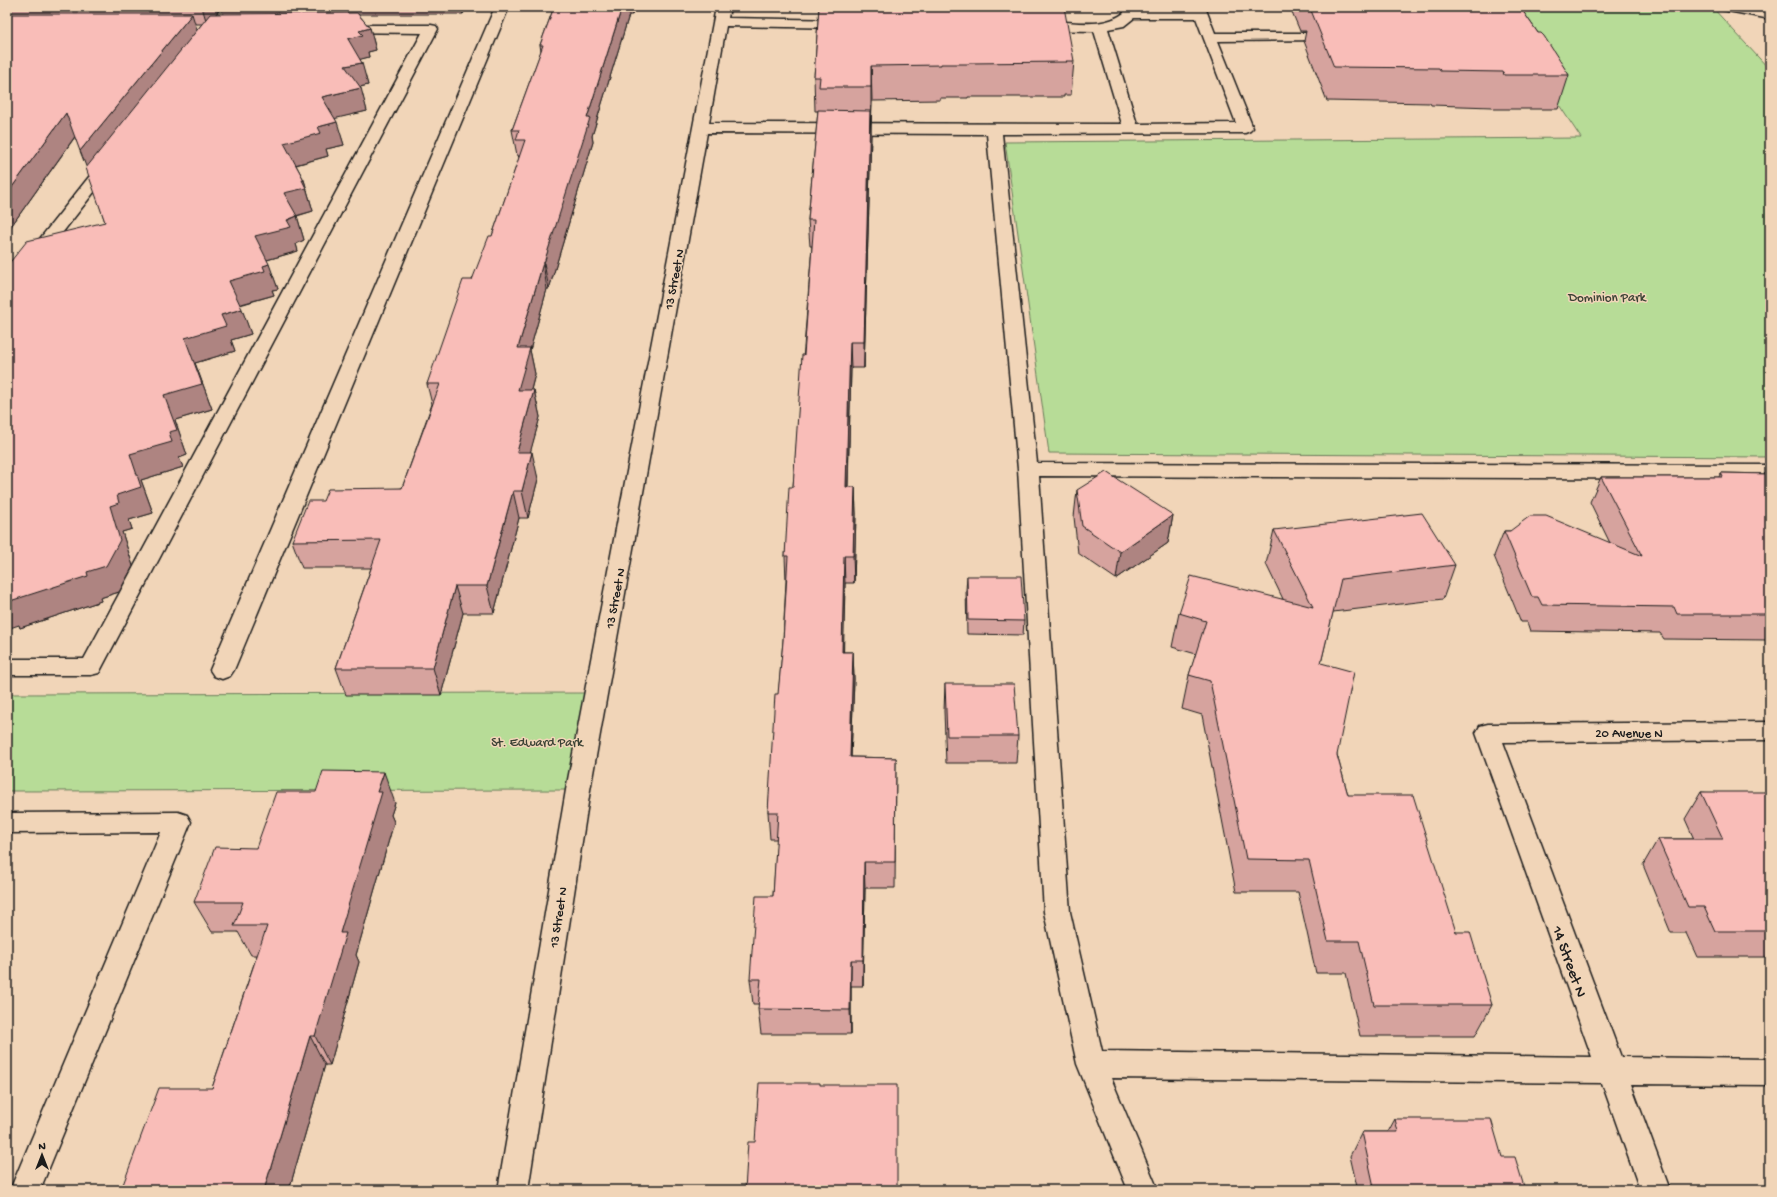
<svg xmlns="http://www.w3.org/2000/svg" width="1777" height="1197" viewBox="0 0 1777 1197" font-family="'Gochi Hand',sans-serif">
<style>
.green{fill:#b7dc97;stroke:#6a7c5a}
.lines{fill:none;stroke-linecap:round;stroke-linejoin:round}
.minor-casing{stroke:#1c1c1c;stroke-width:3}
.minor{fill:#f1d5b8;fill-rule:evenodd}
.wall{fill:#d6a39e;stroke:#1c1c1c;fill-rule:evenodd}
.shaded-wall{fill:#ae8481;stroke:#1c1c1c}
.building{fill:#f9bdb8;stroke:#1c1c1c}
.labels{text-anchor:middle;stroke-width:3;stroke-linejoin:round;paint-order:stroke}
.street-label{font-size:13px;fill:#1c1c1c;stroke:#f1d5b8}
.park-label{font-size:13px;fill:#3b4235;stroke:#f1d5b8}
.near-street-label{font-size:16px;fill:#1c1c1c;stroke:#f1d5b8}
</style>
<rect width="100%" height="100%" fill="#f1d5b8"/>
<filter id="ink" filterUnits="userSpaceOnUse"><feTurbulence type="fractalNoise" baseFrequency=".025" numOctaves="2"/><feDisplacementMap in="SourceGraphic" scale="8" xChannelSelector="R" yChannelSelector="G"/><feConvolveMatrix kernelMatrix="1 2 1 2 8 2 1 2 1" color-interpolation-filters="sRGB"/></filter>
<g filter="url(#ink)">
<path class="green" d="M1494 7H1712L1770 70V457L1049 453 1005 142 1581 138Z
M596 693 578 790 7 791V694Z"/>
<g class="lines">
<g class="minor-casing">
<path id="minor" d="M495 7H509L234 670 230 676 222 679 214 676 210 670Z
M716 7H730L728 18 847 20 852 21 854 24 852 27 847 28 726 26 709 123 1122 124 1094 31 1037 30 1032 29 1030 26 1032 23C1063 16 1097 33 1124 13L1122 7H1136L1137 10H1192L1191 7H1205L1215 33H1339L1341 36 1339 39 1334 40 1218 41 1253 128 1250 131 1245 133 1002 134 1037 463 1770 465V479L1039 476 1070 912 1102 1051 1592 1057 1476 733 1480 726 1488 724 1770 722V740L1503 742 1621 1057 1770 1059V1085L1631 1084 1670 1190H1640L1602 1083 1111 1078 1158 1190H1128L1077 1064 1044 912 1018 469 987 134 707 133 590 790 528 1190H498L566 790ZM1134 18H1196L1236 123 1137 124 1108 29 1124 26Z
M1721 7H1749L1770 11V19L1728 11 1723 10Z
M341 25H431L436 26 438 29 99 673 91 675H7V659H84L422 33 336 32 334 29 336 26Z
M110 156 116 158 118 161 116 164 13 296 7 297V280L104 158Z
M178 812 187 815 191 822 40 1190H10L161 832 7 833V813Z"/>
</g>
<use href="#minor" class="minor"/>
</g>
<path class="wall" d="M7 7H466L463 14H358L370 28 376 50 368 52 369 57 360 59 368 85 360 87 367 111 335 118 344 145 326 149 328 156 296 165 304 180 313 211 297 216 304 240 296 244 298 251 267 260 278 289 272 290 274 295 240 305 251 334 231 340 235 351 195 363 212 409 175 420 187 455 179 458 183 467 141 480 153 513 129 520 132 529 122 532 133 566 119 592 100 598 101 601 20 628 19 625 8 265 105 222 87 167 75 137 7 232ZM221 8 223 14H216ZM195 24H202L197 30Z
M554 7H634L632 15H629L592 136 593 142 549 289H547L530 350 535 374 531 390H534L540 417 530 452 538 479 528 518H519L494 613H463L441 695H346L336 668 371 568H302L292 541 323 501 402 488 432 404 427 384 492 236 519 158 518 155H517L512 130 541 51 540 45Z
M819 7 1074 61 1071 95H1064V97H968V98H940V100L872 101 864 368H851L848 487H855L856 514 854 583H845L843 652H853L854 679 851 757 896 758 895 888H865L863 986H851V1034H761L758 1009 759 1004H753L750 979 773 896 777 839H770L768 812 783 641 786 581 785 556 793 487 812 246H810L808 220 818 111H815L814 77Z
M1290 7H1520L1538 33 1569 75 1558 109H1494L1492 107 1431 105 1430 103 1327 101 1304 41 1306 31H1300Z
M1721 473 1770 474V640L1664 639 1660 633 1530 631 1527 622H1521L1494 556 1504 531H1510L1610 543 1590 502 1601 477H1719Z
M1077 490 1173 515 1168 543 1116 579 1078 553 1074 517Z
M1274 530 1455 565 1443 599 1333 612 1321 663 1337 755 1348 795 1456 932 1492 1005 1475 1036H1360L1346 973H1316L1298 892H1236L1202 715 1182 709 1189 675 1196 654 1172 647 1179 613 1283 599 1266 564Z
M967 576 1024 621 1023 635 967 634 966 590Z
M945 684 1018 736 1016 763H946L944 711Z
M1701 792 1770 797V957H1697L1686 933H1671L1643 865 1658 839H1694L1685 819Z
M395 803 391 815 394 822 356 955 359 962 330 1065H325L289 1190H121L212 1088 257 955H251L238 932H212L194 902 256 848Z
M1395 1119 1502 1157 1525 1190H1246L1247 1187H1357L1350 1156 1362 1132H1388Z"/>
<path class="shaded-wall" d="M202 7H221V8L207 24Z
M461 7H466L463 14Z
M622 7H628L629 15 592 136 593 142 549 289 544 263 587 118Z
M632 7H634L632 15Z
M192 14 199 36 89 174 80 151Z
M370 28 376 50 368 52 369 57 354 61 348 39 359 31Z
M362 63 368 85 351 89 345 66Z
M871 66 872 101 871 122Z
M361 88 367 111 329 120 322 97Z
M870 111 871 135 864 368V342Z
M66 113 76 135 7 232V194Z
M337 122 344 145 326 149 328 156 291 166 284 143 318 127Z
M302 180H304L313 211 292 217 284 193Z
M297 216 304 240 296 244 298 251 263 261 255 236Z
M543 263 547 289 530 350 535 374 524 417 518 390V348Z
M269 264 278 289 272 290 274 295 238 305 229 281 263 266Z
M242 309 251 334 231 340 235 351 195 363 212 409 175 420 187 455 179 458 183 467 141 480 153 513 129 520 132 529 122 532 133 566 119 592 100 598 101 601 20 628 19 625 7 629V602L87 572 110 506 117 495 130 454 169 432 164 395 185 338 221 315Z
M850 342 851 368 847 514 846 487Z
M534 390 540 417 523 479 517 452Z
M532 452 538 479 528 518 522 491Z
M855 487 856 514 854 583 853 556Z
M513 491 519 518 494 613 487 586Z
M1173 515 1168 543 1116 579 1120 552Z
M844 556 845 583 843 679 842 652Z
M455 586 463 613 441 695 433 668Z
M853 652 854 679 850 784V757Z
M384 772 395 803 391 815 394 822 356 955 359 962 330 1065 315 1036 340 933 377 792Z
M864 862 865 888 863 986V960Z
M851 960V1034L850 1010Z
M310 1036 325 1065 289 1190H264Z"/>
<path class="building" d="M554 7H622L587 118H590L544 263H543L518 348H530L518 390H534L517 452H532L522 491H513L487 586H455L433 668H336L381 540 292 541 308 501H323L328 489 402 488 440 384H427L463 280H472L489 236H492L525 140H516L519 130H512L543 45H540Z
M819 7H1064L1074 61H1066L1067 62 969 63V64H941V65L871 66V87H819L820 77H814Z
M1423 7H1520L1538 33H1541L1544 36 1569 75H1504L1503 72 1440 71 1439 68 1334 67 1310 8Z
M357 13 370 28 359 31 363 35 348 39 362 63 345 66 361 88 322 97 337 122 318 127 321 133 284 143 304 180H302L306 188 284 193 297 216 287 220 291 227 255 236 269 264 263 266 265 271 229 281 242 309 221 315 226 326 185 338 202 384 164 395 177 430 169 432 172 442 130 454 141 487 117 495 119 503 110 506 120 540 106 566 87 572 88 576 7 602V266L27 241 105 222 86 168 210 14Z
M7 14H192L80 151 66 113 7 194V71L8 70H7Z
M818 110 870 111 864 342H850L846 487H855L853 556H844L842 652H853L850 757 896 758 895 862H864L863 960H851L850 1010 758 1009 761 979H750L756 896H773L778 812H768L775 694H778L783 641 788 556H785L789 487H793L802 355H804L814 220H808Z
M1106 472 1173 515 1120 552 1082 526 1077 490Z
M1721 473 1770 474V614H1677L1674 607 1542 605 1538 597H1532L1504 531H1510L1530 516H1546L1642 556 1601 477H1723Z
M1422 513 1455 565 1341 579 1321 663 1354 672 1337 755 1348 795H1413L1456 932H1470L1492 1005H1374L1359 941H1328L1309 860 1246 859 1210 681 1189 675 1206 621 1179 613 1191 576 1313 607 1274 530Z
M967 576H1021L1024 621 968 620Z
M945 684H1014L1018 736H947Z
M323 771 384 772 377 792H382L340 933H346L315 1036H310L264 1190H121L159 1088H212L267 926H234L243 902H194L215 847 256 848 276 792H316Z
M1701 792H1767L1770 797V931H1715L1704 907H1688L1658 839H1723Z
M759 1083H820V1085H897V1190H745L748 1142H755Z
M1395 1119H1491L1502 1157H1515L1525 1190H1247V1187H1374L1362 1132H1398Z"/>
</g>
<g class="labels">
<g class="street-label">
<text transform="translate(673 279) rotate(-79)" y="5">13 Street N</text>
<text transform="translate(614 598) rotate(-79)" y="5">13 Street N</text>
<text x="1629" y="737">20 Avenue N</text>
<text transform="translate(557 917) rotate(-81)" y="5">13 Street N</text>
</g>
<g class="park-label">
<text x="1607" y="301">Dominion Park</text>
<text x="537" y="746">St. Edward Park</text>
</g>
<g class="near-street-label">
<text transform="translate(1571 961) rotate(70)" y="6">14 Street N</text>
</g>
</g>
<rect width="1777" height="1197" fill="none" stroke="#f1d5b8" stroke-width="24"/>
<rect x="12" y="12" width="1753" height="1173" fill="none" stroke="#1c1c1c" stroke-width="1.5" filter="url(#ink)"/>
<g transform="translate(42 1155)" stroke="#f1d5b8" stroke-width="3" paint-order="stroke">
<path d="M0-3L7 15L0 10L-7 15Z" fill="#1c1c1c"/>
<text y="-6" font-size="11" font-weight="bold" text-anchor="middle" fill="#1c1c1c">N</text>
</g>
</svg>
